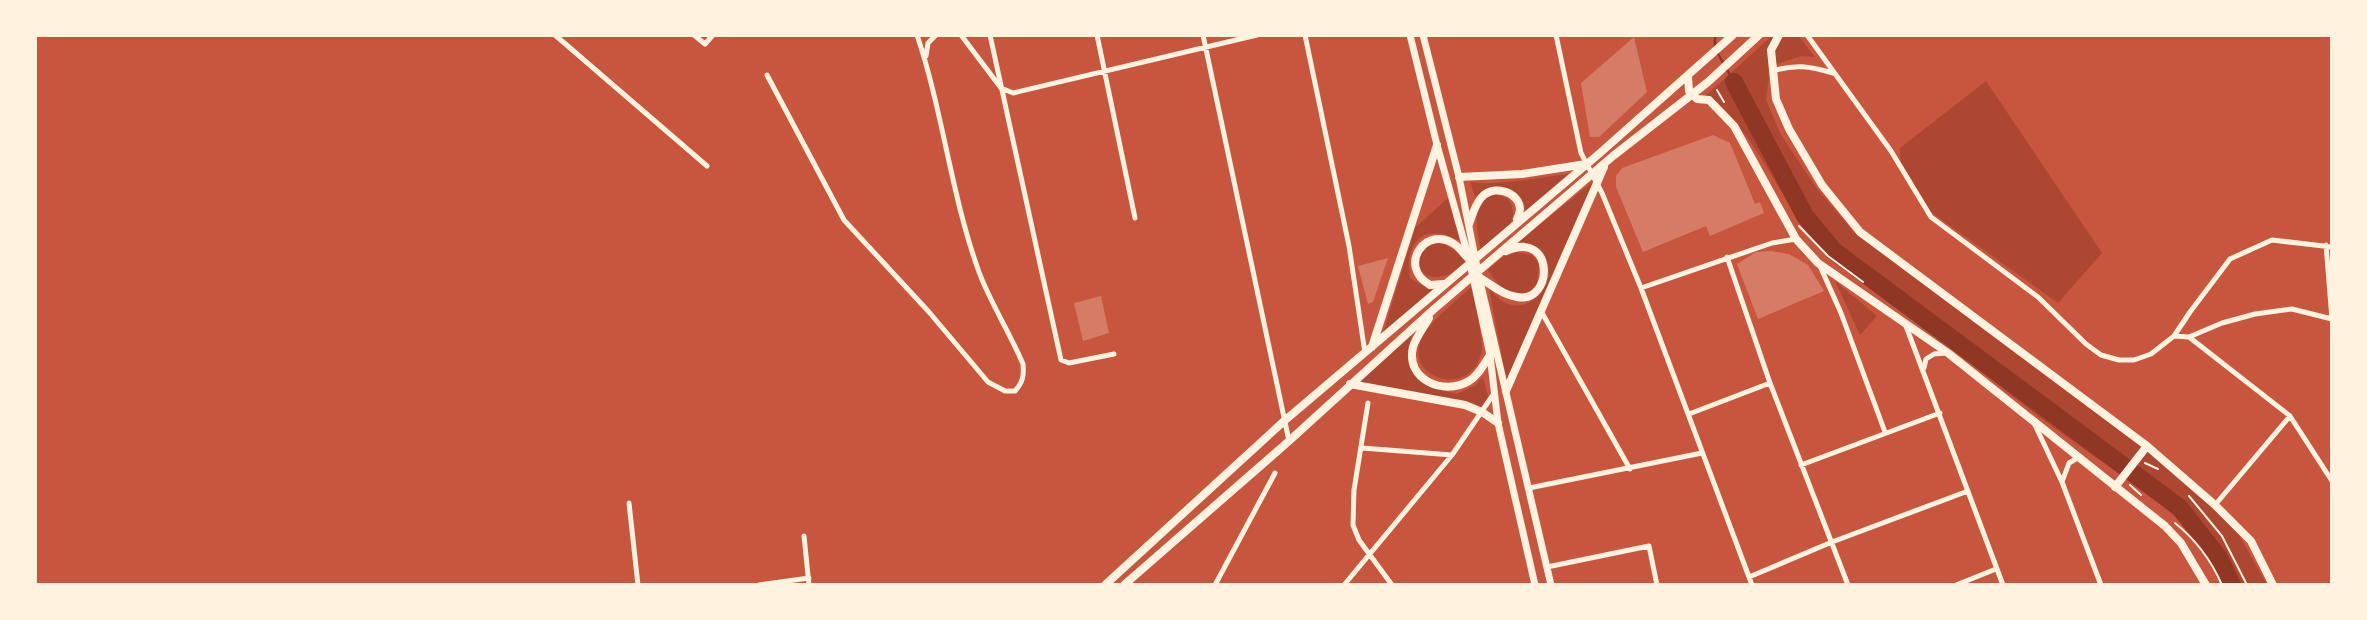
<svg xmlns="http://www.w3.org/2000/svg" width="2367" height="620" viewBox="0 0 2367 620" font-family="'Space Grotesk',sans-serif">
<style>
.green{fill:#ae4732}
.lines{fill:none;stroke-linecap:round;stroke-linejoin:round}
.stream{stroke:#8f3625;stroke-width:2.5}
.river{stroke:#8f3625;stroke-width:18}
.building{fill:#d67c66}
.path{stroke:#fff3e0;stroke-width:2}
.minor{stroke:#fff3e0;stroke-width:5}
.secondary{stroke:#fff3e0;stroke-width:7}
.primary{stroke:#fff3e0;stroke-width:8}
</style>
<rect width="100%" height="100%" fill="#c8553d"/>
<path class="green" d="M1773 35H1776L1768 53 1769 76 1766 100 1781 135 1817 189 1855 233 2147 446 2215 505 2239 535 2267 585H2222L2211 554 2195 534 2134 481 2098 459 2042 419 1829 253C1820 242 1809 231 1800 220 1779 193 1736 102 1704 97Z
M1782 35H1798L1815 57 1801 56 1774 65V53Z
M1986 81 2102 253 2058 303 1928 210 1901 163 1900 148Z
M1569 174 1526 212C1523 184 1492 180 1475 198L1470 181C1487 188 1548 176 1569 174Z
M1594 181 1507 383 1489 288C1528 343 1585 252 1518 242Z
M1495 193 1508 199C1524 223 1498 237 1481 251 1477 229 1469 203 1495 193Z
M1449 197 1461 241C1454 238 1446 234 1439 234 1412 230 1406 258 1410 278L1428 289 1438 292 1382 337 1415 228Z
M1439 242C1452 248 1460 252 1467 265 1456 274 1428 285 1419 268 1416 263 1418 255 1419 250Z
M1517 252 1532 255 1539 264 1537 285C1516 304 1500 289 1488 270L1503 257Z
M1835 281 1877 316 1860 335Z
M1472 286C1474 300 1485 344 1481 355 1467 399 1405 377 1421 340 1429 321 1457 301 1472 286Z
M1412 335C1401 375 1422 387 1457 394L1476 385 1483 377 1488 397 1481 408 1359 381Z"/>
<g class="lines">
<path class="stream" d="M1715 35V46
M1717 52 1734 82"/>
<path class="river" d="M1734 82 1805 216 1834 251 2180 508 2219 558 2232 585"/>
</g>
<path class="building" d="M1634 37 1647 92 1599 137H1590L1581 83Z
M1713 135 1730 143 1755 204 1760 202 1764 213 1710 236 1706 226 1643 252 1616 187V176L1622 168Z
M1771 251 1789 254 1808 265 1824 291 1758 319 1737 264 1756 252Z
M1388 258 1373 302 1368 304 1358 266Z
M1101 296 1109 333 1083 341 1074 303Z"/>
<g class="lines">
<path class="path" d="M1717 90 1724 102
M1799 226 1828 256 1863 282
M2145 463 2158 469
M2130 485 2141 495
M2189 496 2222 536 2247 585
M2175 523C2195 539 2212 562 2222 585"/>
<path class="minor" d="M555 35 707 166
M694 35 705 44 713 35
M961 35 1001 88 1013 93 1257 35
M990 35 1061 360 1069 363 1114 354
M1097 35 1135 218
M1203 35 1289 441
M1305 35 1349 246 1365 353
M1556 35 1581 153 1602 193 1641 288 1752 585
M1807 35 1891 151 1931 217 2038 297 2086 344 2101 355 2119 360H2134L2151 354 2174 336 2190 312 2230 259 2272 240 2332 247
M926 56 928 43 936 35
M1772 71C1796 64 1809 66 1833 73
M767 75 844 220 929 312 988 382 1005 391H1015C1023 382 1024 376 1023 364 1010 333 990 302 979 272 951 195 943 112 917 35
M2326 245 2332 319
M1727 257 1770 383 1848 585
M1820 266 1841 313 1885 432
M1641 288 1772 243 1796 239
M1541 311 1630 469
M1906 326 2003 585
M2174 336 2189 337 2222 323 2255 314 2292 309 2332 319
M2189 337 2290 416 2332 481
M1924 368 1926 359 1934 354 1947 353
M1368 403 1354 490 1353 525 1359 540 1392 585
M1689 414 1770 383
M2034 423 2062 482 2101 585
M1362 448 1452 455
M1801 465 1940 413
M2062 482 2069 463 2079 457
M1529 488 1702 453
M629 503 638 585
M2215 505 2290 416
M804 536 809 585
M1547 567 1649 546 1657 585
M1749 577 1832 542 1968 491
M759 585 809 578
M1215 585 1275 473
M1344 585 1452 455 1495 392
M1956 585 1996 569"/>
<path class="secondary" d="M1410 35 1437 145 1469 259 1490 355 1498 423 1535 585
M1423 35 1459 177 1479 277 1551 585"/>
<path class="primary" d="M1779 35 1771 50 1776 99 1789 129 1822 185 1860 232 2147 446 2215 505 2251 541 2273 585
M1688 77 1689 91 1697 99 1709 100 1734 126 1796 239 1818 263 1948 353 2165 526 2181 543 2206 585
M1459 177 1522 174 1586 164
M1469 224C1472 216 1475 205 1481 198 1496 180 1530 197 1517 219
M1479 277C1490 284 1503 295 1517 297 1554 304 1555 229 1506 251
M1444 284 1430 285C1396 266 1427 222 1457 246 1461 250 1465 255 1469 259
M1429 318C1424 327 1416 337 1413 347 1405 380 1444 396 1469 381 1478 376 1484 364 1490 355
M1372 347 1437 145
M1350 384 1465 405 1482 412 1498 423
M1506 391 1604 167
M2115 487 2147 446
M1105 585 1283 422 1600 153 1733 35
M1124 585 1289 441 1433 310 1613 156 1708 82 1759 35"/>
</g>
<rect width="2367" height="620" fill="none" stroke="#fff3e0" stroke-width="74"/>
</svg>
